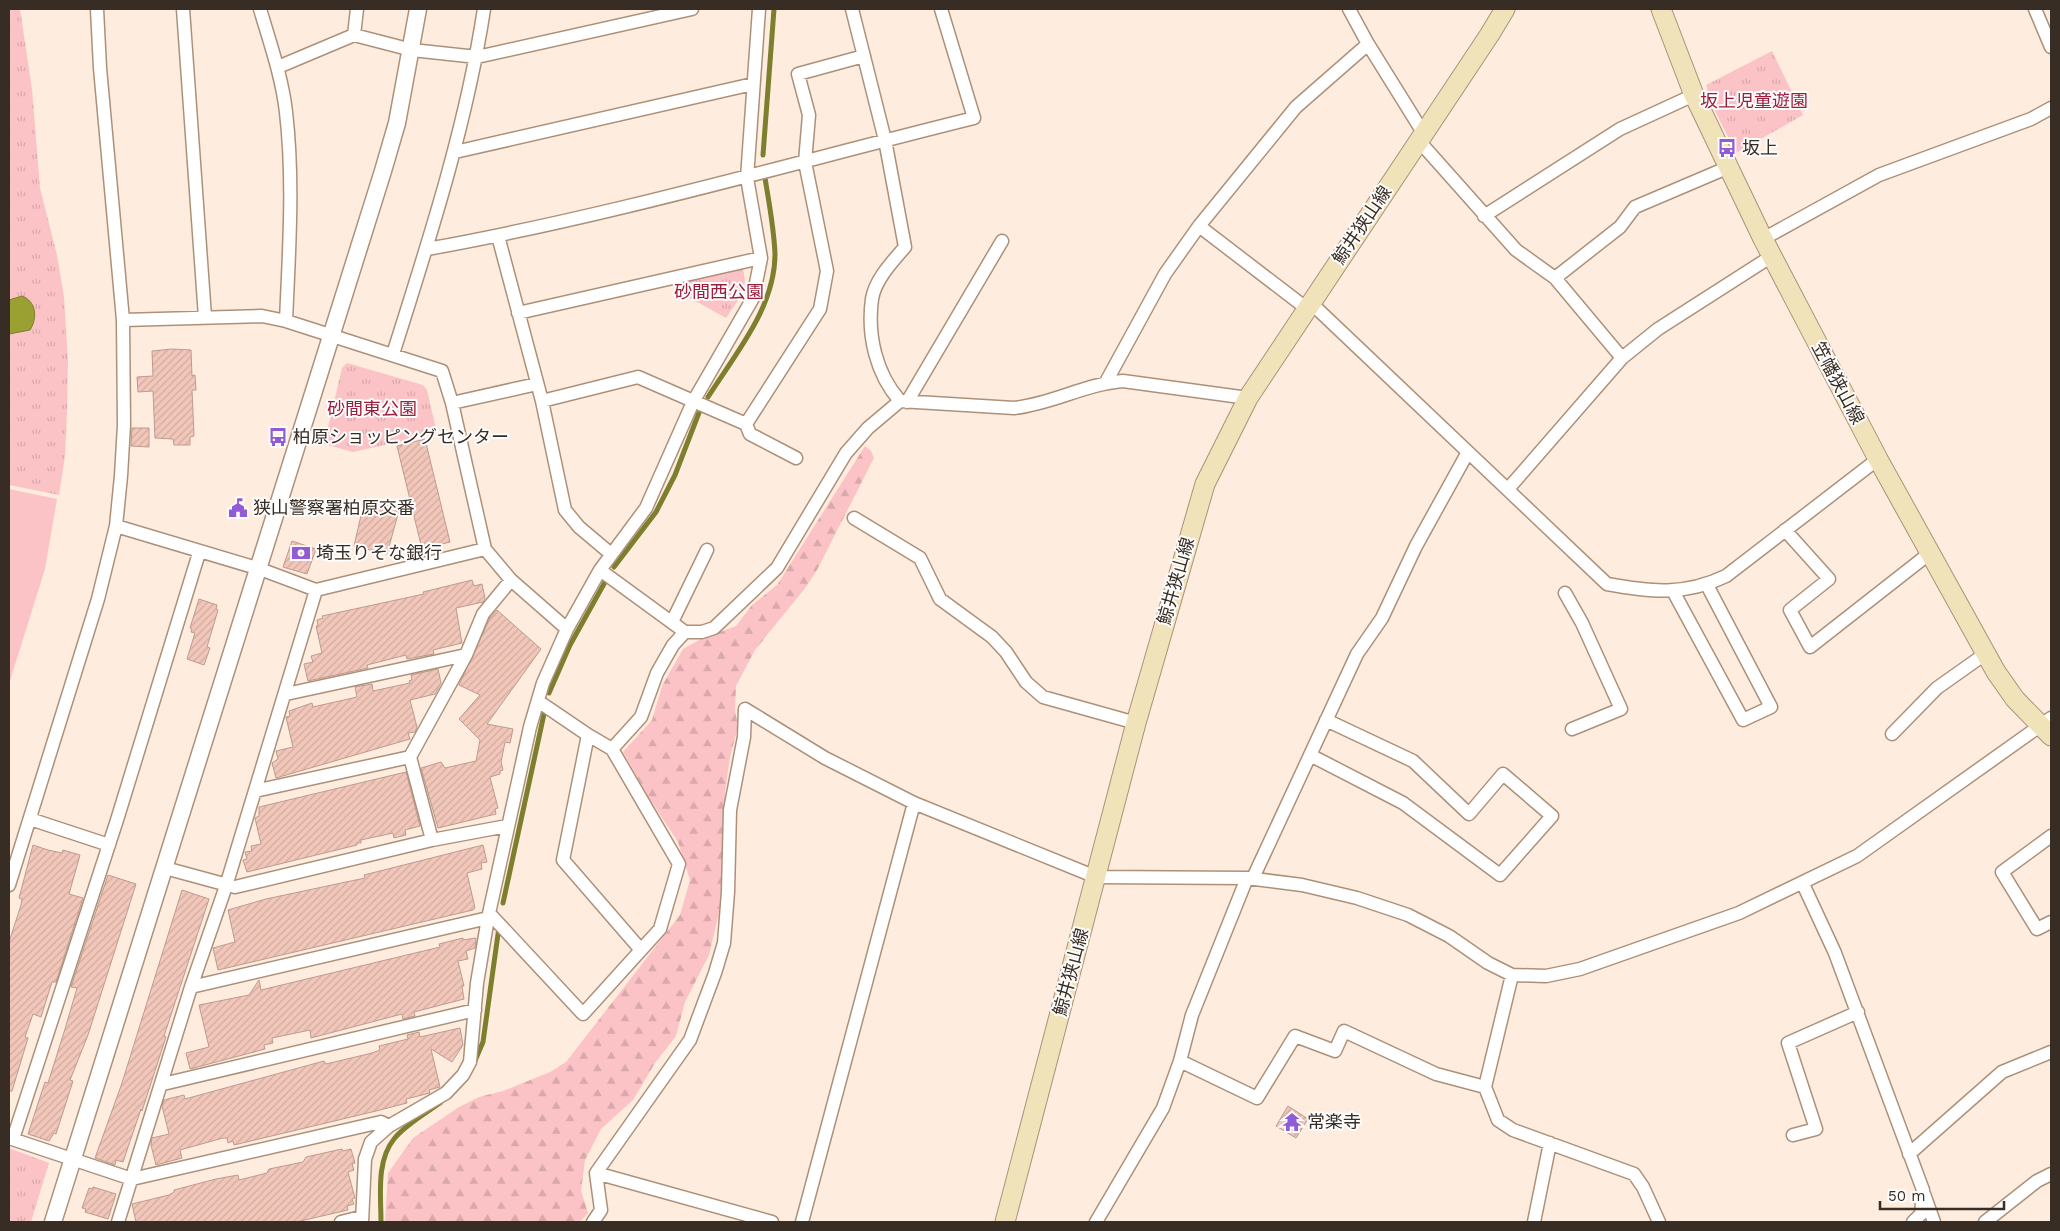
<svg xmlns="http://www.w3.org/2000/svg" width="2060" height="1231" viewBox="0 0 2060 1231" font-family="'Work Sans','Noto Sans JP',sans-serif">
<style>
.grass{fill:url(#grass-tufts)}
.forest{fill:url(#forest-firs)}
.garden{fill:#fcc3c7}
.water{fill:#9ba033;stroke:#7d7e2e}
.lines{fill:none;stroke-linecap:round;stroke-linejoin:round}
.stream{stroke:#7d7e2e;stroke-width:5}
.building{fill:url(#building-hatch);stroke:#be9a8f}
.minor-casing{stroke:#ac917a;stroke-width:15}
.tertiary-casing{stroke:#ac917a;stroke-width:19}
.secondary-casing{stroke:#ac917a;stroke-width:21}
.minor{stroke:#fff;stroke-width:12}
.tertiary{stroke:#fff;stroke-width:16}
.secondary{stroke:#f0e2b9;stroke-width:19}
.labels{text-anchor:middle;stroke-width:4;stroke-linejoin:round;paint-order:stroke}
.park-label{font-size:18px;fill:#9b1f3c;stroke:#fdfdfd}
.poi-label{font-size:18px;fill:#382d24;stroke:#fdfdfd;text-anchor:start}
.street-label{font-size:18px;fill:#382d24;stroke:#fdfdfd}
</style>
<defs>
<pattern id="grass-tufts" width="24" height="20" patternUnits="userSpaceOnUse" patternTransform="scale(1.25)"><rect width="24" height="20" fill="#fcc3c7"/><path d="M3 7l-1-3M5 7V3M7 7l1-3M15 17l-1-3M17 17v-4M19 17l1-3" fill="none" stroke="#d9a8ab"/></pattern>
<pattern id="forest-firs" width="22" height="20" patternUnits="userSpaceOnUse" patternTransform="scale(1.25)"><rect width="22" height="20" fill="#fcc3c7"/><path d="M5 1l3.5 6h-7zM16 11l3.5 6h-7z" fill="#d9a8ab"/></pattern>
<pattern id="building-hatch" width="6" height="6" patternUnits="userSpaceOnUse" patternTransform="scale(1.25)"><rect width="6" height="6" fill="#f2c7ba"/><path d="M-1 1l2-2M0 6l6-6M5 7l2-2" fill="none" stroke="#d0aba0"/></pattern>
</defs>
<rect width="100%" height="100%" fill="#feecde"/>
<path class="grass" d="M9 9H20L32 89 40 188 57 255 64 297 68 361 67 412 65 456 59 495 9 485Z
M1772 51 1803 115 1736 153 1713 107 1706 85Z
M742 268C751 288 737 301 726 318L679 292 675 283Z
M347 363 423 385 427 390 437 433 353 452 324 444 342 368Z
M9 1148 49 1163 31 1222H9Z"/>
<path class="forest" d="M865 446 871 451 874 458 817 570 806 587 755 650 736 686 735 709 738 727 730 757 725 791V844L719 913 709 955 685 1002 676 1036 655 1063 633 1100 601 1129 585 1160 581 1191 588 1213 580 1222H385L388 1173 413 1138 459 1107 479 1097 503 1091 550 1072 566 1062 680 915 690 880 678 842 649 798 623 752 652 720 662 686 683 649 699 640 736 626 752 605 777 585Z"/>
<path class="garden" d="M9 489 57 499 45 569 9 684Z"/>
<path class="water" d="M22 296C36 301 38 318 30 330L9 334V300Z"/>
<g class="lines">
<path class="stream" d="M763 155 774 9
M708 397C735 354 775 308 775 254 774 228 769 203 765 178
M614 567 656 512 675 475 700 410
M549 693 570 645 605 582
M503 903 544 714
M474 1063 483 1042 499 927
M381 1222C381 1196 376 1161 394 1139 405 1125 426 1113 440 1103"/>
</g>
<path class="building" d="M172 349 191 350 192 376 195 375 196 390H192L194 436 190 437V445H174L173 439 155 438 153 391 138 392 137 377 153 376 152 351Z
M132 428H149V447L131 446Z
M425 439 450 542 422 549 397 446Z
M365 498 400 507 387 554 354 546Z
M292 541 316 549 307 574 283 567Z
M472 580 474 586 482 584 485 598 483 602 456 608 462 643 433 650 434 654 407 659 406 655 367 665 368 668 308 681 304 664 313 662 311 656 322 653 316 626H318L317 620 323 618 322 616 424 594 423 592Z
M199 599 217 605 216 609 218 610 207 647 210 648 204 665 187 659 195 633 191 632 192 629 190 628Z
M497 610 541 649 487 724 513 729 510 743 505 742 501 762 503 770 500 771V774L490 777 498 808 495 809 496 814 438 828 421 768 441 762 445 768 476 761 480 740 459 719 480 695 459 685 490 618Z
M438 669 441 683 435 694 410 700 417 727 415 732 408 733 410 739 276 778 272 763 278 759 276 751 293 747 286 717 290 716 289 711 312 703 313 707 357 697 355 687 372 684 373 691 410 683 409 681 412 680 411 675Z
M406 772 420 826 405 830 406 835 394 838 393 833 361 840V843H357V845L247 872 243 860 247 859 245 852 252 851 251 846 261 844 255 818 259 816V807Z
M33 845 48 850 62 853 63 850 80 855 69 894 83 898 56 982H52L41 1017 33 1014 25 1037 28 1038 12 1091H9V942L21 905 22 899 19 898Z
M483 845 487 862 481 863 482 869 467 873 475 908 473 910 218 970 213 948 235 942 228 910 266 899 365 878 364 875Z
M108 875 136 884 88 1035 70 1080 73 1081 56 1134 54 1133 49 1141 28 1134 45 1082 48 1083 65 1029 77 988 71 987Z
M182 890 209 899 164 1036 166 1037 142 1111 141 1109 123 1162 116 1160 115 1165 95 1158 122 1083Z
M463 938V940L476 938 475 948 466 951 468 959 458 961 464 986H462L464 999 414 1012 415 1016 403 1019 402 1014 311 1038 310 1030 272 1038 273 1043 264 1045 265 1049 190 1069 186 1053 209 1047 199 1005 249 995 259 980 261 990 440 947 439 944Z
M460 1028 463 1045 452 1062 431 1049 440 1087 429 1090 430 1093 406 1099 407 1103 372 1112 234 1145 233 1141 228 1143 227 1138H223L180 1150 182 1158 156 1165 151 1145 152 1138 169 1134 162 1106 164 1100 184 1095 185 1099 324 1061 326 1064 372 1053 380 1050 379 1046 408 1039 407 1035 419 1032 420 1037Z
M1288 1106 1308 1119 1296 1138 1276 1126Z
M342 1149 343 1151 351 1149 355 1163 352 1164 354 1170 348 1172 355 1198 352 1199 354 1204 347 1206 348 1210 296 1222H136L132 1204 169 1195 174 1192V1190L216 1179 238 1175 239 1180 267 1173 269 1169 303 1162 306 1157Z
M93 1187 116 1194 108 1219 85 1212 86 1209 82 1208 89 1188 92 1189Z"/>
<g class="lines">
<g class="minor-casing">
<path id="minor" d="M183 9 205 317
M260 9C270 43 282 77 286 112 294 181 289 251 286 321
M852 9 885 140 905 247C892 262 875 280 872 299 867 335 876 374 900 401
M1349 9 1368 44 1424 134
M2035 9 2051 47
M354 35 357 9
M278 67 354 35 412 50 477 57 692 9
M1419 141 1516 250 1555 278 1622 358
M455 152 753 84
M1484 216 1620 129 1694 95
M1199 226 1306 308
M498 236 542 401 565 510 579 527 611 554
M1763 239 1879 175 2031 119 2051 108
M427 249C611 216 792 163 974 118L941 9
M1555 278 1620 227 1635 207 1729 167
M1310 302 1607 584C1651 592 1684 596 1726 576L1878 459
M518 313 761 258
M123 320 262 316 286 321 442 371 452 403 485 549 511 580 567 629
M393 354C429 240 466 127 484 9
M1106 382 1165 274 1199 226 1296 107 1368 44
M542 401 638 377 746 424 820 309 827 271 805 162 809 115 798 74 864 56
M907 402 1002 241
M452 403 537 384
M746 424 750 434 796 458
M1508 489 1622 358 1658 329 1772 256
M854 518 920 558 940 599 992 637 1006 652 1026 682 1043 697 1136 723
M116 526 260 569 316 590
M1785 530 1829 579 1790 610 1810 647 1930 553
M600 570 685 632H702L714 628 777 568 846 453 868 428 900 401 1014 408C1052 404 1085 384 1123 381L1248 398
M1673 591 1743 720 1771 707 1707 585
M1565 593 1582 623 1621 709 1572 729
M672 622 707 550
M286 694 466 655
M538 701 588 735
M1892 734 1937 688 1985 654
M612 749 588 735 563 860 641 950
M1310 755 1403 803 1500 875 1552 816 1503 774 1469 814 1413 761 1326 720
M410 757 432 840
M255 791 410 757 466 655 483 614 511 580
M30 819 109 845
M2051 836 2002 872 2037 929 2051 922
M165 868 235 887 432 840 507 826
M1253 878 1357 654 1382 618 1416 546 1468 452
M1803 884 1835 953 1923 1190 1921 1214 1913 1222
M9 885 98 599 116 526 121 476 124 425 123 320 100 68 97 9
M489 913 583 1014 660 929 679 864 612 749 641 717 657 673 673 645 685 632
M1512 975 1485 1087 1498 1120 1513 1130 1634 1174 1643 1187 1659 1222
M191 987 488 918
M1180 1061 1257 1098 1295 1036 1335 1051 1344 1031 1436 1074 1485 1087
M163 1084 475 1010
M1793 1135 1816 1129 1788 1043 1858 1012
M9 1138 132 1179 381 1122 389 1126
M13 1139 117 820 199 553
M1909 1154 2002 1072 2051 1052
M596 1173 772 1222
M1924 1194 1934 1222
M118 1222 191 987 226 886 316 590 485 549
M341 1222 361 1217
M362 1222 365 1159 371 1142 389 1126 446 1093 463 1075 470 1062 477 983 488 918 530 727 543 683 567 629 600 570 646 508 693 402 753 298 761 258 747 178 759 9
M593 1222 601 1210 596 1173 690 1040 715 973 724 943 728 892 730 810 744 737 745 709 825 758 914 803 1096 877 1247 878 1302 885 1357 898 1408 915 1449 936 1488 963 1512 975 1546 976 1580 969 1739 913 1857 856 2051 718
M802 1222 914 803
M1096 1222 1163 1108 1180 1061 1192 1015 1247 878
M1534 1222 1550 1143
M1985 1222 2037 1181 2051 1174"/>
</g>
<g class="tertiary-casing">
<path id="tertiary" d="M53 1222 383 171 397 123 418 9"/>
</g>
<g class="secondary-casing">
<path id="secondary" d="M1661 9 1694 95 1763 239 1878 459 1996 672 2015 699 2051 736
M1005 1222 1136 723 1205 484 1248 398 1490 34 1505 9"/>
</g>
<use href="#minor" class="minor"/>
<use href="#tertiary" class="tertiary"/>
<use href="#secondary" class="secondary"/>
</g>
<defs>
<g id="bus-bare" transform="scale(1.5)"><path d="M-5-6H5V4H4V6H2V4H-2V6H-4V4H-5ZM-3.5-4V0h7V-4ZM-3.5 1.2v1.5H-2V1.2ZM2 1.2v1.5H3.5V1.2Z" fill="#8f5cd5" stroke="#fdfdfd" stroke-width="2.5" paint-order="stroke"/></g>
<g id="civic-bare" transform="scale(1.5)"><path d="M-.6-6.5H3V-4.5H.6V-3L4-1V1h2V6H-6V1h2V-1L-.6-3ZM-1.2 2.5V6h2.4V2.5Z" fill="#8f5cd5" stroke="#fdfdfd" stroke-width="2.5" paint-order="stroke"/></g>
<g id="bank-bare" transform="scale(1.5)"><path d="M-6-4H6V4H-6ZM0-2.3a2.3 2.3 0 1 0 0 4.6a2.3 2.3 0 1 0 0-4.6Z" fill="#8f5cd5" stroke="#fdfdfd" stroke-width="2.5" paint-order="stroke"/></g>
<g id="temple-bare" transform="scale(1.5)"><path d="M0-6L5-2H3V0L6.5 2.5H4V6H1.5V3h-3V6H-4V2.5H-6.5L-3 0V-2H-5Z" fill="#8f5cd5" stroke="#fdfdfd" stroke-width="2.5" paint-order="stroke"/></g>
</defs>
<g fill-rule="evenodd">
<use href="#bus-bare" x="1727" y="148"/>
<use href="#bus-bare" x="278" y="437"/>
<use href="#civic-bare" x="238" y="508"/>
<use href="#bank-bare" x="301" y="553"/>
<use href="#temple-bare" x="1292" y="1122"/>
</g>
<g class="labels">
<g class="park-label">
<text x="1754" y="107">坂上児童遊園</text>
<text x="719" y="298">砂間西公園</text>
<text x="372" y="415">砂間東公園</text>
</g>
<g class="poi-label">
<text x="1742" y="154">坂上</text>
<text x="293" y="443">柏原ショッピングセンター</text>
<text x="253" y="514">狭山警察署柏原交番</text>
<text x="316" y="559">埼玉りそな銀行</text>
<text x="1307" y="1128">常楽寺</text>
</g>
<g class="street-label">
<text transform="translate(1362 225) rotate(-56)" y="6">鯨井狭山線</text>
<text transform="translate(1838 383) rotate(62)" y="6">笠幡狭山線</text>
<text transform="translate(1176 581) rotate(-74)" y="6">鯨井狭山線</text>
<text transform="translate(1071 972) rotate(-75)" y="6">鯨井狭山線</text>
</g>
</g>
<rect width="2060" height="1231" fill="none" stroke="#382d24" stroke-width="20"/>
<path d="M1880 1201v8h124v-8" fill="none" stroke="#382d24" stroke-width="2.5"/>
<text x="1888" y="1201" font-size="15" fill="#382d24" stroke="#fdfdfd" stroke-width="4" paint-order="stroke">50 m</text>
</svg>
